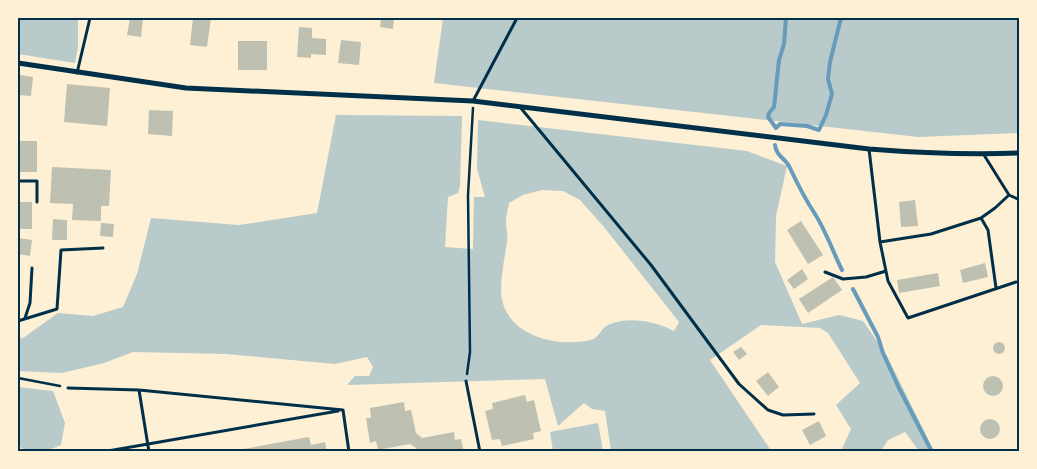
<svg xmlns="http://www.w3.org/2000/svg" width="1037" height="469" viewBox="0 0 1037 469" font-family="'Noto Sans',sans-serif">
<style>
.green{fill:#b9caca;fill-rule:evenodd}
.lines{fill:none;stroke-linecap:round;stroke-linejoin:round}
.stream{stroke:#669bbc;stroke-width:4}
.building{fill:#bec0b2}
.path{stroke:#003049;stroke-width:2.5}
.service{stroke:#003049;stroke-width:3}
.minor{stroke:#003049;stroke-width:5}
.neatline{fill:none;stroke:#003049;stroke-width:2}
</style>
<rect width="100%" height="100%" fill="#fdf0d5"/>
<path class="green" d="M18 18H78V47L75 63 18 54Z
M443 18H1019L1020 133 918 137 434 83Z
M336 115 462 116 460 186 458 193 448 197 445 247 473 249 474 197H485L477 169 478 120 747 151 787 166 776 216 775 262 802 324 839 315 863 321 887 356 934 451H919L905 432 888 440 881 451H841L851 429 836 405 860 383 828 333 820 328 761 325 710 360 772 452 611 451 605 411 592 409 584 403 558 426 545 379 347 385 355 376H369L373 367 367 357 335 364 226 354 133 352 104 363 62 373 18 371V339L23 338 58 313 93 316 123 307 137 274 151 218 239 225 317 213ZM542 190 563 191 580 200 604 227 679 322 674 331C654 321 629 316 608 325 601 328 599 338 591 340 555 348 502 335 501 290 501 274 505 257 507 241 508 235 506 228 506 222 506 216 508 209 509 203L523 195Z
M18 387 53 391 65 423 61 445C48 451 36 454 21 448L18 439Z
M598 423 603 451H553L550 432Z"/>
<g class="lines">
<path class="stream" d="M786 18 784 44 779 60 774 107 769 113 768 117 776 128 780 124 807 126 819 130 826 115 832 94 828 79 830 62 841 18
M775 145C776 156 785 158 789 166 797 183 805 199 815 214 826 231 833 252 842 270
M853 289 878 337 883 353 899 388 932 452"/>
</g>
<path class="building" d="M130 18H143L141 37 127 35Z
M193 18H211L207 47 190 45Z
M381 18H394L393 29 380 27Z
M299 27 312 28V38L326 39V55L311 54V58L297 57Z
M341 40 361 42 359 65 338 63Z
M238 41H267V70H238Z
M20 75 33 77 31 96 18 95Z
M67 84 110 88 107 126 64 122Z
M149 110 173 111 172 136 148 134Z
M18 141H37V172H18Z
M52 167 111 170 109 206H101V221L72 220 73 204 50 203Z
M18 183H20V202H32V229H20V234H18Z
M915 200 918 226 901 227 899 202Z
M53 219 67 220V240H52Z
M801 221 823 255 808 264 787 230Z
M101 223 114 224 113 237 100 236Z
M18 238 32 240 30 256 18 254Z
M985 263 988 277 963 283 960 270Z
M802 269 808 279 794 289 787 280Z
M938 273 940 286 899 293 897 280Z
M833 277 842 290 808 313 799 299Z
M993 348a6 6 0 1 1 12 0a6 6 0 1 1-12 0Z
M741 347 747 354 739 360 733 352Z
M768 372 779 387 768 396 756 381Z
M983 386a10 10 0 1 1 20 0a10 10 0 1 1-20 0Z
M525 395 527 402 534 400 541 431 533 433 534 439 502 446 500 439 492 440 485 411 493 409 492 403Z
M404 402 405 411 411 410 416 433 422 438 454 432 455 440 461 439 464 452H416V448L410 444 378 450 376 441 370 443 366 418H371L370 408Z
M980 429a10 10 0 1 1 20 0a10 10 0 1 1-20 0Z
M819 421 826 436 810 445 802 430Z
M309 437 311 445 325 442 327 452H227Z"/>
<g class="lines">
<path class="path" d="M467 374 470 352 468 195 473 108
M18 378 60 386"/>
<path class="service" d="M77 73 90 18
M473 101 517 18
M520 107 651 265 739 384 768 410 783 415 814 414
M869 149 880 242 888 281 908 318 1016 282
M984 155 1009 195 1020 200
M18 181H37V202
M981 218 988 230 996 288
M880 242 931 234 981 218 995 208 1009 195
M825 272 843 279 866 277 886 271
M25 318 30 303 32 268
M18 321 57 309 61 250 103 248
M466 381 480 452
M68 388 139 390 343 410 349 452
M139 390 149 452
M102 452 338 411"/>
<path class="minor" d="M18 63 186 88 473 101 869 149C919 153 969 155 1020 153"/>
</g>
<rect width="1037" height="469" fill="none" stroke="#fdf0d5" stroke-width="38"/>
<rect x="19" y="19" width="999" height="431" class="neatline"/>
</svg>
